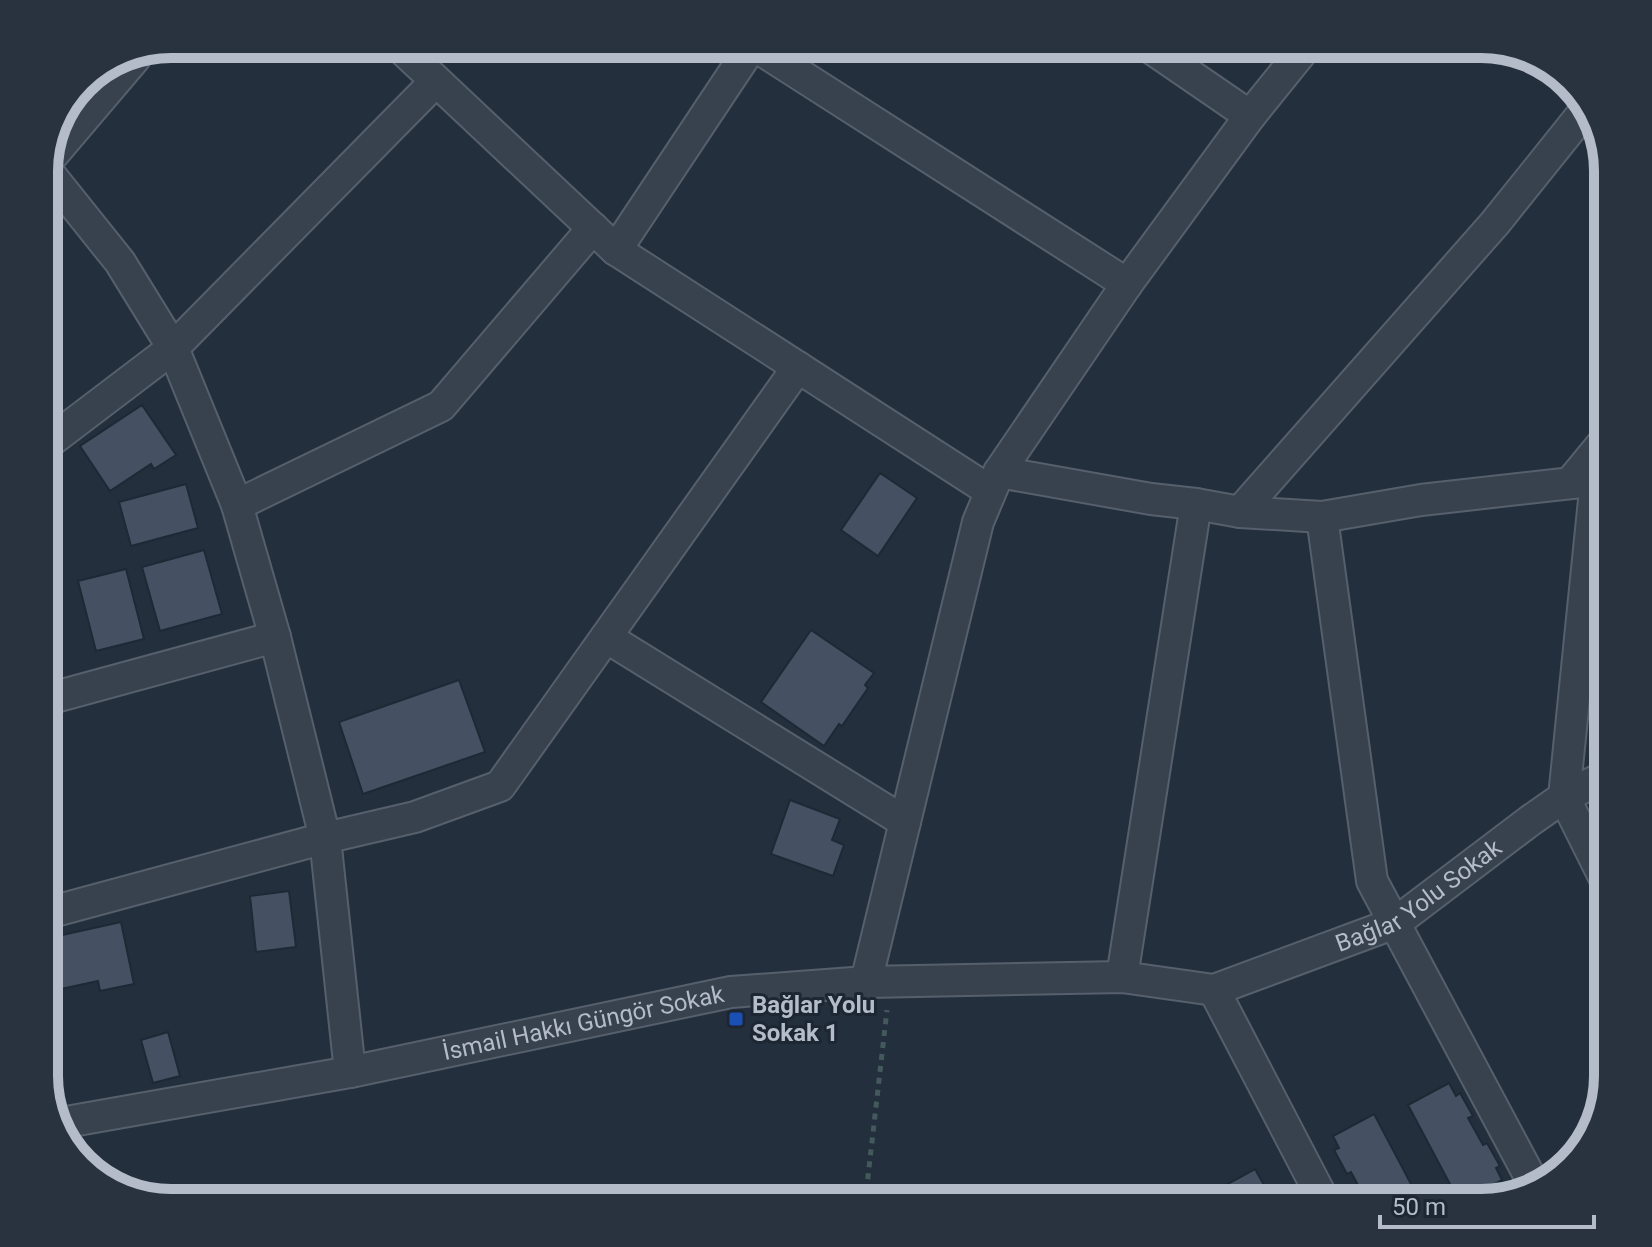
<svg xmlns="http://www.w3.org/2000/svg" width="1652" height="1247" viewBox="0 0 1652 1247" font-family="Roboto,sans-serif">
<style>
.building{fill:#455162;stroke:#1f2835;stroke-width:2}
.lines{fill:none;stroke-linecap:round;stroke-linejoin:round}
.minor-casing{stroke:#565f6c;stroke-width:34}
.path{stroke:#44595c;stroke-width:5;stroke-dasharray:6 6;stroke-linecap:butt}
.minor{stroke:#38414e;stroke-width:30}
.transit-dot{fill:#1a4fb4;stroke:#1d2633;stroke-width:3}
.labels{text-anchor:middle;stroke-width:6;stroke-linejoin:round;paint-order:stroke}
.street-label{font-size:24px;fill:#b4bcc9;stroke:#1d2633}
.poi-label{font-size:24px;font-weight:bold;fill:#b4bcc9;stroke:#1d2633;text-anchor:start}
.rim{fill:none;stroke:#b4bcc9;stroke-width:10}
</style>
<rect width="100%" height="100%" fill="#242f3e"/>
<path class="building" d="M142 405 176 455 154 469 151 464 110 491 80 446Z
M880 473 917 498 878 556 841 530Z
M186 484 198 528 131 546 119 502Z
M204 550 222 614 160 631 142 567Z
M126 569 144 639 96 651 78 581Z
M811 630 874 673 865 685 868 688 842 726 839 724 824 746 761 702Z
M459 680 485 752 363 794 339 722Z
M790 800 840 819 832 840 844 845 833 876 771 854Z
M289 891 296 947 256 952 250 896Z
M121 922 134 984 100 991 98 981 52 991 44 955V939Z
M168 1032 180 1076 153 1083 141 1040Z
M1449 1083 1456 1096 1460 1093 1473 1116 1468 1118 1483 1145 1487 1143 1500 1166 1496 1168 1502 1180 1460 1203 1408 1105Z
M1374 1114 1421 1203H1362L1361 1201 1365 1198 1351 1172 1347 1174 1334 1150 1339 1148 1333 1136Z
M1255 1169 1274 1203H1217L1211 1193Z
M1211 1193 1217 1203H1193Z"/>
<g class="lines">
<g class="minor-casing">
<g id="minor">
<path d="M397 44 616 250 990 491"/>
<path d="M752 44 1127 284"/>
<path d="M1145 44 1250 116"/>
<path d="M44 165 135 58"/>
<path d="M44 167 120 262 173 348 237 505 275 637 325 838 350 1072"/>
<path d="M616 250 753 44"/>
<path d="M44 446 173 348 436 81"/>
<path d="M999 472 1151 499 1196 504 1240 512 1322 517 1421 500 1608 479"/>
<path d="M1596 480 1564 797 1608 885"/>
<path d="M1570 483 1608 437"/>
<path d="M237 505 441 406 593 228"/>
<path d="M1240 512 1495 223 1588 107"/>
<path d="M1322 517 1372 881 1537 1190"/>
<path d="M606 637 905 822"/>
<path d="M44 700 275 637"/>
<path d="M44 914 325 838 415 817 500 786 798 367"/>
<path d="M1122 977 1196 504"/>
<path d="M866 982 978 522 999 472 1127 284 1250 116 1308 44"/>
<path d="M1214 990 1325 1203"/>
<path id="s1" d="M55 1124 350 1072 731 992 866 982 1122 977 1214 990 1395 923 1531 820 1564 797 1598 780 1608 777"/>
</g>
</g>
<path class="path" d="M865 1203 887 1010"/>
<use href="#minor" class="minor"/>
</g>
<rect class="transit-dot" x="728" y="1011" width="16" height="16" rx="4"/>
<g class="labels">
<g class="street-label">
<text dy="8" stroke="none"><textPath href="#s1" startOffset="1400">Bağlar Yolu Sokak</textPath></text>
<text dy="8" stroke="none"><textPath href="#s1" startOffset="538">İsmail Hakkı Güngör Sokak</textPath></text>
</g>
<g class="poi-label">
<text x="752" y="1013">Bağlar Yolu<tspan x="752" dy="28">Sokak 1</tspan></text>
</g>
</g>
<path d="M0 0H1652V1247H0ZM171 58H1481A113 113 0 0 1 1594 171V1076A113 113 0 0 1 1481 1189H171A113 113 0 0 1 58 1076V171A113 113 0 0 1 171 58Z" fill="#29323f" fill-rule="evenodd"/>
<path class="rim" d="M171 58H1481A113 113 0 0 1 1594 171V1076A113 113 0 0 1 1481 1189H171A113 113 0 0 1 58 1076V171A113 113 0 0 1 171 58Z"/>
<path d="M1380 1215v12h214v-12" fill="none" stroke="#b4bcc9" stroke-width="4"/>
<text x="1392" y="1215" font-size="24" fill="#b4bcc9" stroke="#1d2633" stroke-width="6" paint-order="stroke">50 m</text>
</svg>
